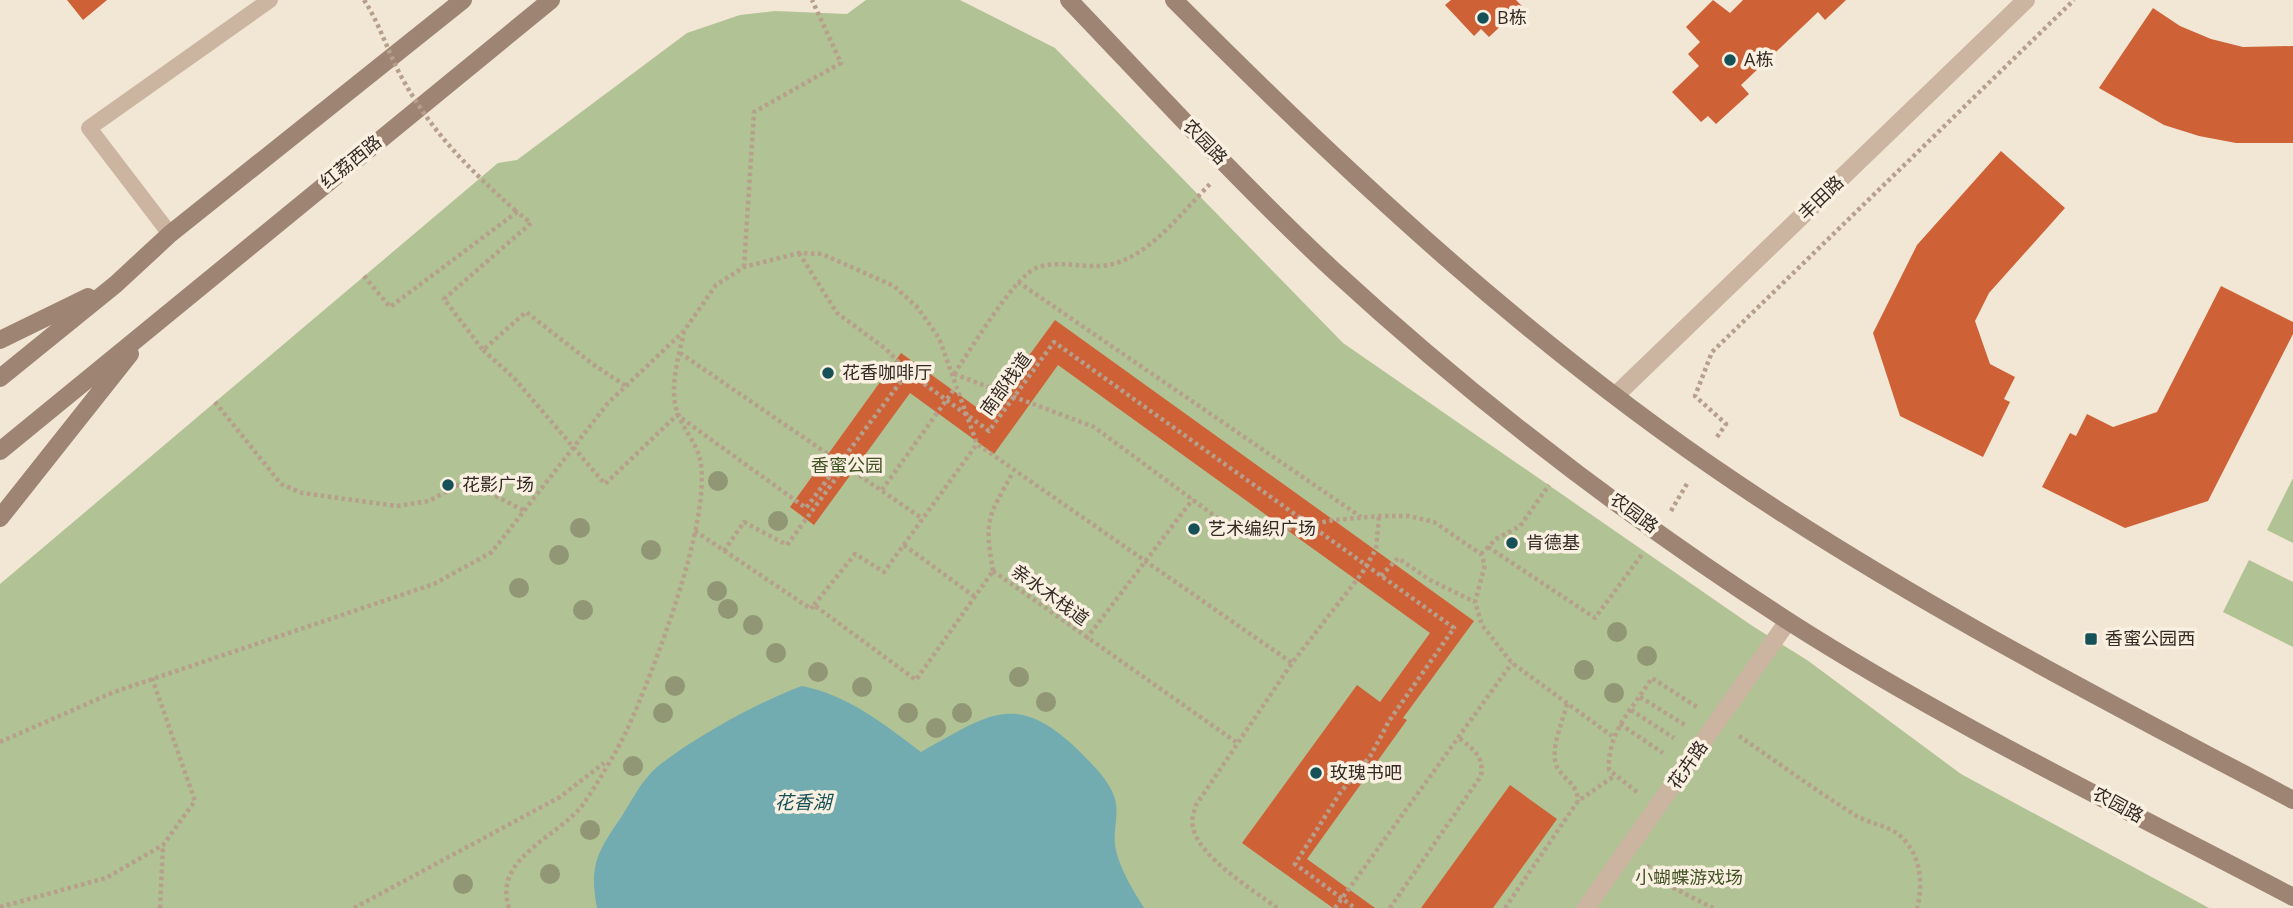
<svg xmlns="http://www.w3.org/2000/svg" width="2293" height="908" viewBox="0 0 2293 908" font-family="'Open Sans','Noto Sans SC',sans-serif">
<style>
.green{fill:#b1c295}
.water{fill:#72acb1}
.building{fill:#cf6137}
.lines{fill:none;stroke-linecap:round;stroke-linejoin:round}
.path{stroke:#b69f8b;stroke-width:4.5;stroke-dasharray:3.5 3.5;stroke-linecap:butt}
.lane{stroke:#cbb5a1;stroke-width:16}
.street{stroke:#cbb5a1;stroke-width:18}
.secondary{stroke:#9e8472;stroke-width:18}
.path-bridge{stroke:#b69f8b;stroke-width:4.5;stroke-dasharray:3.5 3.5;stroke-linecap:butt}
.tree{fill:#919675}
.poi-dot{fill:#175158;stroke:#faf0e1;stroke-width:2.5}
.labels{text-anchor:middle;stroke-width:7;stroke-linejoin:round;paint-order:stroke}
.poi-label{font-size:18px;fill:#342a24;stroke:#faf0e1;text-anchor:start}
.street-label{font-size:18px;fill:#342a24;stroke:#faf0e1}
.park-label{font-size:18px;fill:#425426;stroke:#faf0e1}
.water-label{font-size:19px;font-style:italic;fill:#175158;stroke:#faf0e1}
</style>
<rect width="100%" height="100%" fill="#f2e6d5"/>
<path class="green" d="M866 0H960L1055 48 1343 343 1751 625 1807 660 1961 774 2209 908H0V584L498 163 517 160 687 33 740 15 775 11 847 14Z
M2293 478V543L2267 530Z
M2249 560 2293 582V647L2223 612Z"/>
<path class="water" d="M802 686C848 695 884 724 921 752 987 716 1015 689 1078 750 1091 763 1108 779 1114 796 1120 813 1113 828 1115 845 1118 866 1133 890 1144 908H597C589 867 597 852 620 819 631 802 641 781 657 767 693 738 758 702 802 686Z"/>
<path class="building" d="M67 0H107L83 20Z
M1451 0H1516L1522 6 1489 37 1481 29 1474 36 1445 5Z
M1713 0 1730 13 1743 0H1846L1825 20 1818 12 1741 85 1749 94 1716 124 1708 116 1701 122 1672 92 1699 66 1688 54 1700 42 1686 27Z
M2153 8 2180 26 2211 39 2243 47 2293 46V143H2236L2199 136 2164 125 2099 88Z
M2001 151 2065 208 1989 293 1975 321 1990 364 2015 377 2004 399 2010 402 1983 457 1900 416 1873 333 1917 245Z
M2221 286 2293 322V334L2208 501 2125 528 2042 487 2070 433 2076 436 2087 414 2113 427 2157 412Z
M1055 320 1474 621 1403 718 1407 720 1307 859 1375 908H1333L1242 843 1357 685 1380 702 1430 633 1058 365 994 454 910 393 814 525 790 507 901 353 986 414Z
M1510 785 1557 819 1493 908H1421Z"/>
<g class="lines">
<path class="path" d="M799 253 837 313 886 349 908 372
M744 267 754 112 841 63 812 0
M364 276 390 307 517 212 531 223 444 299 483 350 526 312 594 365 626 386
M1018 282 1361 517
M680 353 923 519
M954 374 1094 427 1231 528 1261 534 1334 520 1379 516H1409L1434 522 1481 554 1485 565 1475 602 1482 625 1512 663 1612 736
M954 374C970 351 1013 278 1036 268 1056 260 1080 267 1100 266 1144 264 1181 213 1210 184
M215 402 281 484 302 493 397 506 429 501 458 485 478 487 525 511
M1717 437 1726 424 1695 396 1712 352 2074 0
M882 490 955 388
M1671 511 1688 482
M695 531 811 609 814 605 916 680 993 571
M904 545 975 597
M1488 547 1595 618 1643 553
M724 551 744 522 787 545 845 466
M1481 554 1496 539 1520 526 1549 485
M993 571 1236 742
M993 571C984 518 988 518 1013 472
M1381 576 1398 558 1430 580 1475 602
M814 605 855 554 884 572 977 444
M1086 639 1193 499
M1640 697 1685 725
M1567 704C1563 721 1548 753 1558 769 1567 782 1577 784 1578 801
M1631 710 1674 738
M1620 724 1663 753
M1739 736C1777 762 1815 790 1855 815 1871 825 1893 825 1906 842 1921 859 1923 887 1917 908
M0 742 114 692 434 584 492 552 608 403 684 331 716 285 744 267 799 253 822 254 894 286 918 308 939 338 977 444 1292 663
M1637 792 1609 770C1607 732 1633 708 1652 678L1697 707
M1647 865 1662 882 1713 908
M0 907 106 878 163 845 195 801 152 678
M160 908 163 846
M354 908 560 797 604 763
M509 908C492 857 560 837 584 803 597 784 617 751 627 730 653 672 713 519 700 459 696 442 682 428 677 411 669 388 679 355 684 332
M1277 908C1254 890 1198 857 1193 827 1191 820 1194 812 1196 805L1292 663 1362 573 1376 549 1379 516
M1335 908 1512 663
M1390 908 1481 776C1484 756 1474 750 1459 738
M1505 908 1578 801 1614 776"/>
<path class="lane" d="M170 234 89 128 270 0"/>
<path class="street" d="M1616 395 2026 0
M1586 908 1788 621"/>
<path class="secondary" d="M1069 0C1155 90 1240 183 1332 269 1472 398 1627 517 1788 621 1949 724 2124 808 2293 897
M1174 0C1348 175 1532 346 1738 484 1915 603 2104 700 2293 800
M0 340 88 297
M0 378 116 284 170 234 463 0
M0 451 551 0
M0 518 130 354"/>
<path class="path-bridge" d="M364 0C380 24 388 53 402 78 433 134 469 169 517 212
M483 350 513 377 605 484 677 415 806 508 908 372 989 431 1054 342 1454 628 1389 721 1371 755 1340 793 1295 864 1355 908"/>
</g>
<g class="tree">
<circle cx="718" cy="481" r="10"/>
<circle cx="778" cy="521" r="10"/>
<circle cx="580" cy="528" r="10"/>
<circle cx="651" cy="550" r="10"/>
<circle cx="559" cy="555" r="10"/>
<circle cx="519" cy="588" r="10"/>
<circle cx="717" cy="591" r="10"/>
<circle cx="728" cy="609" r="10"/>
<circle cx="583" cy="610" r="10"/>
<circle cx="753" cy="625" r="10"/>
<circle cx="1617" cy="632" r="10"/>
<circle cx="776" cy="653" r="10"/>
<circle cx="1647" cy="656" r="10"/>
<circle cx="1584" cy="670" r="10"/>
<circle cx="818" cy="672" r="10"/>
<circle cx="1019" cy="677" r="10"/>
<circle cx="675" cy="686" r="10"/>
<circle cx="862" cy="687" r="10"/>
<circle cx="1614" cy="693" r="10"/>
<circle cx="1046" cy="702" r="10"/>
<circle cx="663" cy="713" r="10"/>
<circle cx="908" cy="713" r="10"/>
<circle cx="962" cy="713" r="10"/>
<circle cx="936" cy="728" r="10"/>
<circle cx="633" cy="766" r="10"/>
<circle cx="590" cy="830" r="10"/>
<circle cx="550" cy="874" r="10"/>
<circle cx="463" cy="884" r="10"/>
</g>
<g class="poi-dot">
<circle cx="1483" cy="18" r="7"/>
<circle cx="1730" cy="60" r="7"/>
<circle cx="828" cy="373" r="7"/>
<circle cx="448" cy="485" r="7"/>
<circle cx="1194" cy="529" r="7"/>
<circle cx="1512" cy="543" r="7"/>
<rect x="2084" y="632" width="14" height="14" rx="3.5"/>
<circle cx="1316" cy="773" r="7"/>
</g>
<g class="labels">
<g class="poi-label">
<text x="1497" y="24">B栋</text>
<text x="1744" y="66">A栋</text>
<text x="842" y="379">花香咖啡厅</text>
<text x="462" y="491">花影广场</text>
<text x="1208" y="535">艺术编织广场</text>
<text x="1526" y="549">肯德基</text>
<text x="2105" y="645">香蜜公园西</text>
<text x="1330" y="779">玫瑰书吧</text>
</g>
<g class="street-label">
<text transform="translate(1205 142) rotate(46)" y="6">农园路</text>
<text transform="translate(351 162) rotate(-39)" y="6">红荔西路</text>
<text transform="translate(1821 198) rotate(-44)" y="6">丰田路</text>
<text transform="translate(1006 384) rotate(-54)" y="6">南部栈道</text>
<text transform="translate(1634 513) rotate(36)" y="6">农园路</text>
<text transform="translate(1050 595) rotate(36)" y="6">亲水木栈道</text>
<text transform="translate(1688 765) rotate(-55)" y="6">花卉路</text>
<text transform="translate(2118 805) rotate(28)" y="6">农园路</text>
</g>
<g class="park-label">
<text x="847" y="472">香蜜公园</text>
<text x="1689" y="884">小蝴蝶游戏场</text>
</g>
<g class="water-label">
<text x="803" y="809">花香湖</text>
</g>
</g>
</svg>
